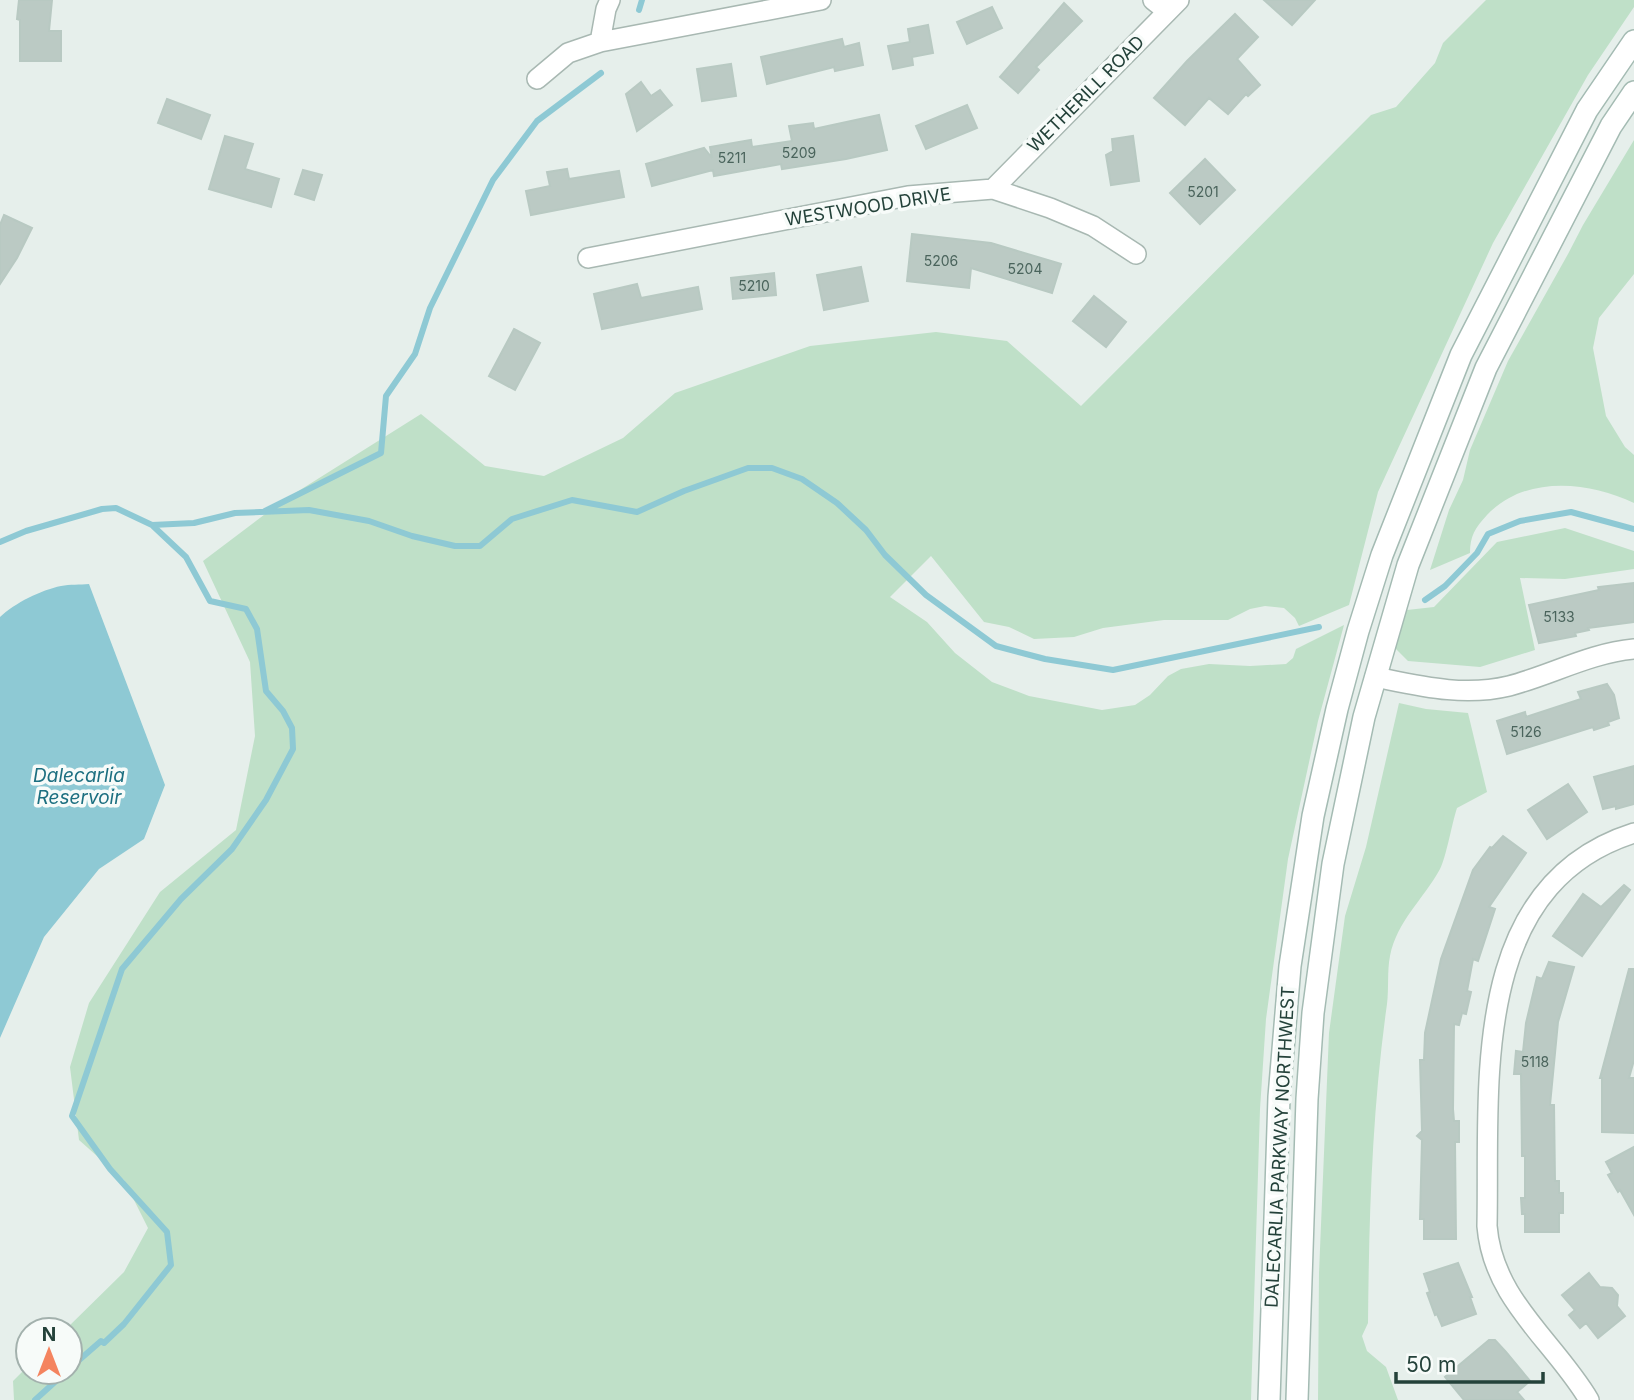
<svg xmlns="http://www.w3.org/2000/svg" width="1634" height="1400" viewBox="0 0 1634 1400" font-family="Inter,sans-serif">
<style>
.green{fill:#bfe0c8}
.water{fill:#8ec9d4}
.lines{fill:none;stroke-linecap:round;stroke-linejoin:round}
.stream{stroke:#8ec9d4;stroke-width:6}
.building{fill:#bbcac4;stroke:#b8c9c2;stroke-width:2}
.minor-casing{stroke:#a8b8b2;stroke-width:22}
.secondary-casing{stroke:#a4bbb3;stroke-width:24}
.minor{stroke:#fff;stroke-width:19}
.secondary{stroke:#fff;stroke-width:21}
.labels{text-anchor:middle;stroke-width:7;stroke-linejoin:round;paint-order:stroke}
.number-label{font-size:14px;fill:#4a645c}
.street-label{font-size:18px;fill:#24423a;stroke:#f7fbf9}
.water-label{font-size:19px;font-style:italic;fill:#1c6f80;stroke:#f7fbf9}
</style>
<rect width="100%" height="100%" fill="#e6efeb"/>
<path class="green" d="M1486 0H1634V7L1588 75 1493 243 1378 492 1349 605 1299 626 1295 618 1284 608 1265 606 1250 609 1228 620H1164L1103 628 1074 637 1034 639 1009 627 984 622 931 556 890 597 927 622 955 653 992 682 1029 696 1102 710 1135 705 1150 695 1168 676 1181 669 1209 664 1250 666 1286 664 1293 658 1296 649 1344 625 1318 721 1288 859 1266 1019 1260 1109 1251 1400H14L13 1381 28 1366V1372H70V1330H65L124 1272 148 1228 124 1180 79 1140 70 1067 89 1003 160 892 236 830 255 736 250 662 203 561 281 502 421 414 485 466 544 476 623 438 675 393 810 346 936 332 1007 341 1081 406 1371 115 1396 107 1435 63 1443 43Z
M1634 140V274L1599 318 1593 348 1606 416 1625 447 1634 455V503C1588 481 1525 475 1487 515 1475 528 1470 536 1470 553L1430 570 1449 510 1463 480 1470 450 1508 361 1568 254 1583 225Z
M1565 528 1634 551V569L1565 579 1520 578 1535 650 1480 667 1408 661 1394 647 1407 610 1434 607 1497 542Z
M1399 703 1426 709 1468 713 1487 792 1457 808C1452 823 1446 858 1440 869 1423 900 1397 921 1390 956 1387 971 1389 989 1387 1004 1372 1110 1369 1217 1368 1323L1362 1336 1367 1351 1386 1367 1398 1400H1318L1319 1273 1329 1033 1345 916 1366 847Z"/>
<path class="water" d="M89 584 165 785 144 839 99 869 44 937 0 1038V617C15 603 41 590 61 586 70 584 80 585 89 584Z"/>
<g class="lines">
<path class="stream" d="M639 10 642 0
M265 511 381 453 386 396 415 354 430 308 493 180 537 121 601 73
M0 542 26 531 102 509 116 508 152 525 194 523 235 513 309 510 369 521 412 536 455 546H480L512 519 572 500 637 512 684 491 748 468H772L802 479 837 503 866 530 885 555 926 595 996 646 1045 659 1113 670 1319 627
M1425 600 1445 586 1477 553 1488 534 1520 521 1571 512 1634 529
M70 1368 101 1341 104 1343 124 1324 171 1265 167 1232 110 1169 72 1116 122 969 181 899 232 849 266 800 293 749 292 728 283 711 266 691 257 629 246 609 210 601 186 557 152 525
M35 1400 66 1372"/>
</g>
<path class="building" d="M19 0H52L49 31H61V61H20V20L17 19Z
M1264 0H1315L1292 25Z
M1064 3 1082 21 1036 67 1039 70 1018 93 1000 77Z
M992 7 1002 28 967 44 957 22Z
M1235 14 1258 37 1237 59 1260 85 1248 96 1246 94 1228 114 1209 98 1185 125 1154 98 1187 61Z
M928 25 933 53 912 57 913 65 893 69 888 46 910 42 908 29Z
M842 39 844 47 859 43 863 65 835 71 834 67 767 84 761 57Z
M731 64 736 96 702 101 697 69Z
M641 82 651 96 660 90 672 105 637 131 626 94Z
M167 99 210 115 201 139 158 123Z
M967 105 977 128 926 149 916 126Z
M879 115 887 150 846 159 782 169 781 164 714 176 713 170 652 186 646 164 704 148 712 158 710 147 751 140 752 147 792 141 789 126 813 123 814 129Z
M225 136 253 144 245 169 279 179 271 207 209 189Z
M1133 136 1139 181 1111 185 1106 155 1113 151 1112 139Z
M1205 159 1235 190 1200 224 1170 193Z
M567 169 569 179 619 171 624 197 531 215 526 191 550 186 547 172Z
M303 170 322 175 314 200 295 194Z
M4 215 32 228 17 258 0 284V225Z
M912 234 991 243 1061 264 1052 293 971 268 969 288 907 281Z
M861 267 868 301 824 310 817 275Z
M774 273 776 295 733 299 731 278Z
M637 284 641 298 698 287 702 309 602 329 594 294Z
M1094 296 1126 322 1106 347 1073 321Z
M514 329 540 343 515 390 489 376Z
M1634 583V622L1588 628 1589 630 1575 633 1576 636 1539 643 1529 605 1599 590 1598 587Z
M1607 684 1614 695 1619 718 1608 722 1609 725 1594 730 1593 727 1507 754 1497 721 1525 712 1526 717 1581 699 1578 692Z
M1634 766V804L1616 809V806L1603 809 1594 777Z
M1568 784 1587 812 1547 839 1528 810Z
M1503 836 1526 853 1489 907 1495 909 1478 961 1473 959 1467 991 1471 992 1466 1014 1462 1013 1459 1025 1454 1024 1453 1109 1454 1121H1459V1142H1455L1456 1239H1424V1219H1420L1422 1140 1417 1136 1422 1131 1420 1060H1424L1425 1033 1441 959 1473 870 1490 847 1492 848Z
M1624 885 1630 890 1582 956 1553 936 1583 894 1601 907Z
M1549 962 1574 967 1558 1022 1550 1105H1554L1555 1181H1559V1193H1563V1213H1559V1232H1525V1214H1522L1521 1198H1525V1156H1522L1521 1074H1514L1516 1051 1523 1052 1526 1023 1537 977 1542 979Z
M1629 969H1634V1060L1629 1078H1634V1133L1602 1132V1078H1600Z
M1634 1147V1215L1620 1190 1618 1192 1608 1175 1612 1173 1606 1162Z
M1458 1263 1472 1297H1470L1476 1314 1442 1326 1437 1314 1435 1315 1427 1293 1430 1292 1424 1274Z
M1589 1273 1600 1287 1612 1288 1618 1295 1617 1306 1625 1316 1598 1338 1586 1323 1580 1328 1569 1315 1575 1310 1562 1295Z
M1489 1340H1495L1506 1352 1530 1381 1517 1392 1524 1400H1464L1445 1377Z"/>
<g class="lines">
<g class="minor-casing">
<path id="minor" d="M1153 0 1167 11
M600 42 606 9 610 0
M537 79 568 53 600 42 821 0
M993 189 1179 0
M588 258 908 196 993 189 1050 208 1093 226 1136 254
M1375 677C1420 686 1463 697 1509 686 1551 675 1590 653 1634 649
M1589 1400C1554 1341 1493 1300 1487 1226 1490 1088 1467 886 1634 833"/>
</g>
<g class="secondary-casing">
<path id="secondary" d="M1269 1400 1279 1097 1290 966 1313 816 1337 709 1358 631 1382 555 1461 355 1587 110 1634 41
M1297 1400 1307 1099 1313 1013 1333 864 1364 717 1408 565 1486 368 1611 126 1634 92"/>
</g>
<use href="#minor" class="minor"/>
<use href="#secondary" class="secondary"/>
</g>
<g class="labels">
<g class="number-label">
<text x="799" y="158">5209</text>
<text x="732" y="163">5211</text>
<text x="1203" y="197">5201</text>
<text x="941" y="266">5206</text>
<text x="1025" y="274">5204</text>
<text x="754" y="291">5210</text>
<text x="1559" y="622">5133</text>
<text x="1526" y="737">5126</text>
<text x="1535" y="1067">5118</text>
</g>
<g class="street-label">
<text transform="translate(1086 94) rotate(-45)" y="6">WETHERILL ROAD</text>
<text transform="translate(868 207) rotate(-9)" y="6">WESTWOOD DRIVE</text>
<text transform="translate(1280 1147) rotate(-87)" y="6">DALECARLIA PARKWAY NORTHWEST</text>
</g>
<g class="water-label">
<text x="79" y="782">Dalecarlia<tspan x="79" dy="22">Reservoir</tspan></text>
</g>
</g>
<g transform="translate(49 1351)"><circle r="33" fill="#f7fbf9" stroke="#a3b1ad" stroke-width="2"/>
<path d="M0-5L12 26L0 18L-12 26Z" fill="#f4845f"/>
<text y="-10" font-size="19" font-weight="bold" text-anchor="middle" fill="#24423a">N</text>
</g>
<path d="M1396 1372v10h147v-10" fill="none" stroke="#24423a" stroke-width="3.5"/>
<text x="1406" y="1372" font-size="21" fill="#24423a" stroke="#f7fbf9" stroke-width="5" paint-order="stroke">50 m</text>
</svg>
